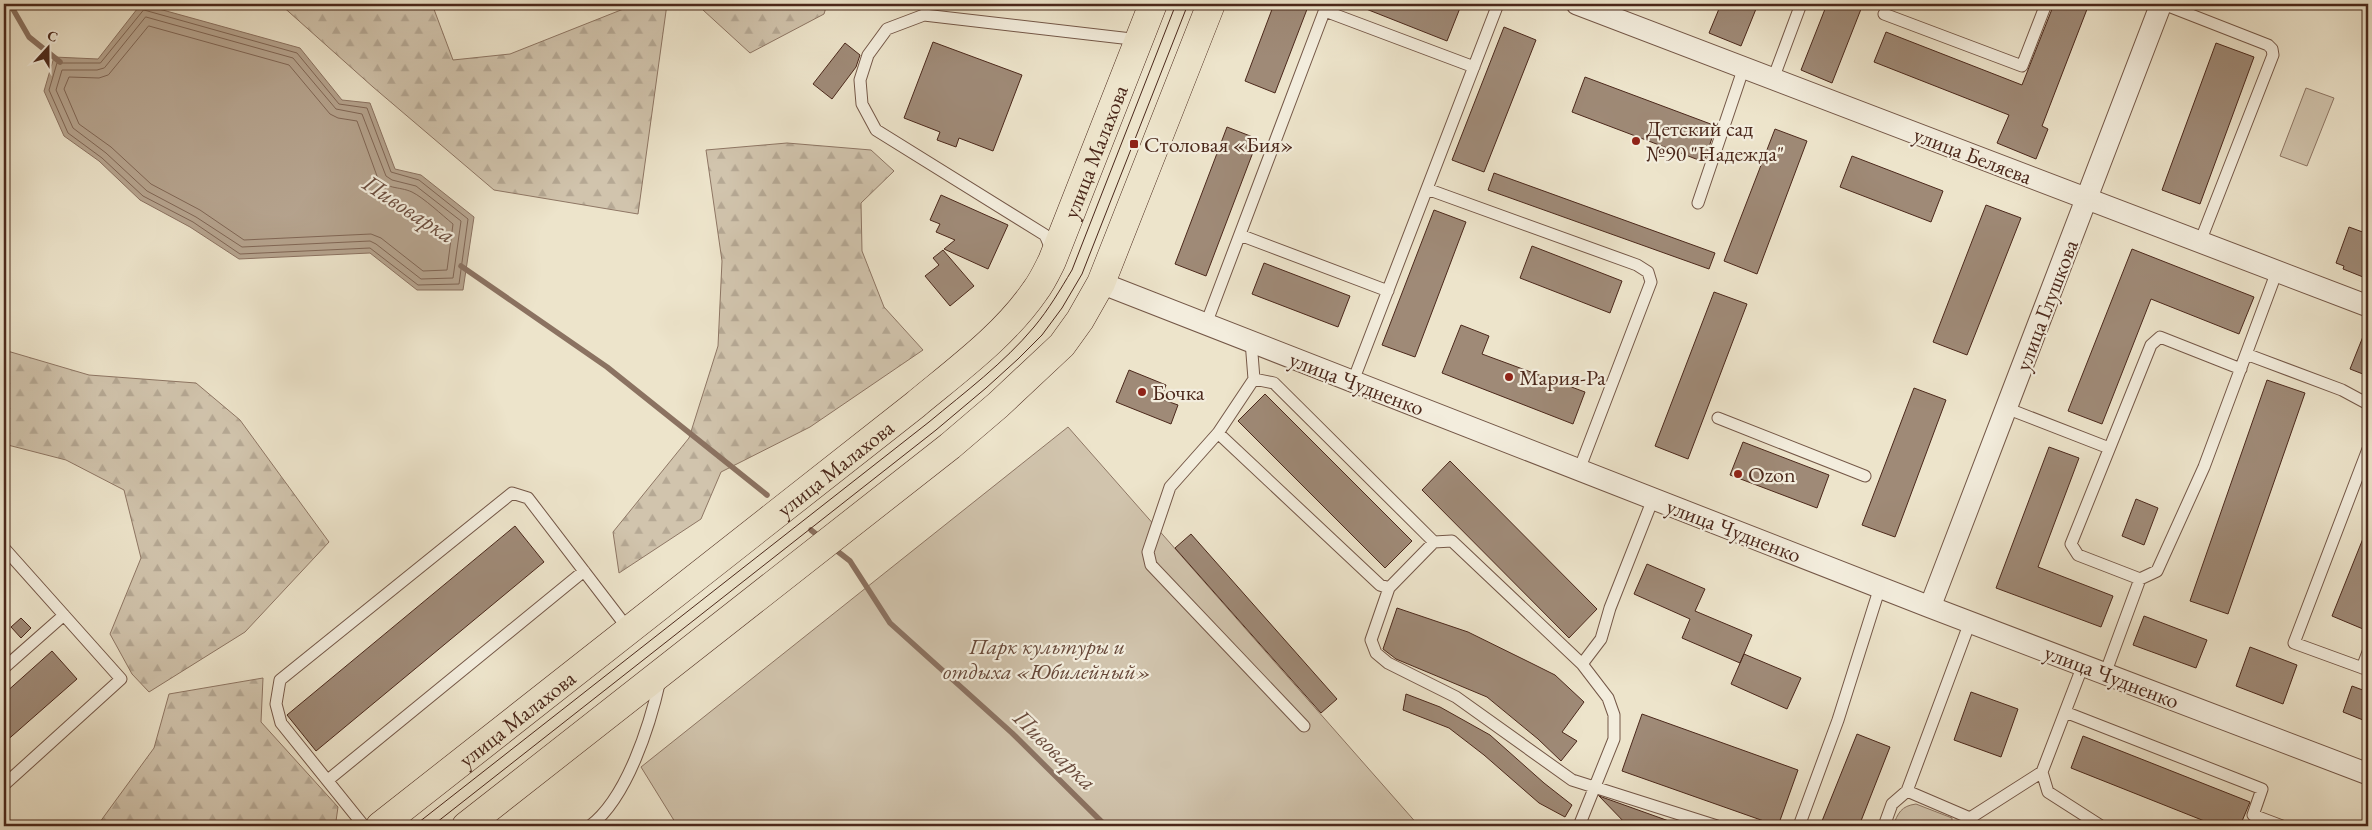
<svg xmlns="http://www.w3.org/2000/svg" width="2372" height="830" viewBox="0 0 2372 830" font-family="'EB Garamond',serif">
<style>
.forest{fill:url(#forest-firs);stroke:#8e7664}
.park{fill:#d1c4ad;stroke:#8e7664}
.water{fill:#b6a48f;stroke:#8b7261}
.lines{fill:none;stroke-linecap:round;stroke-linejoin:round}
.shore{stroke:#806655;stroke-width:1}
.stream{stroke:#8b7261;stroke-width:5.5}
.building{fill:#9f8a77;stroke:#4b281b}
.service-casing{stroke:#745747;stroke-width:13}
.minor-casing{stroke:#745747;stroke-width:23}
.primary-casing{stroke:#4b281b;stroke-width:29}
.service{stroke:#f3eddd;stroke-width:11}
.minor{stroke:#f3eddd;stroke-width:21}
.primary{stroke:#ede4cb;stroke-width:28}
.tram{stroke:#4b281b;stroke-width:1}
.poi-dot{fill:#8f2418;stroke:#f3eddd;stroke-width:2}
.labels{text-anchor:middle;stroke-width:4.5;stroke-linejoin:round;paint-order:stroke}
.poi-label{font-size:22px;fill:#4b281b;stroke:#f3eddd;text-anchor:start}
.street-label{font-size:22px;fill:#4b281b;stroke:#f3eddd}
.park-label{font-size:22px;font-style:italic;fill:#664738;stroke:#f3eddd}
.water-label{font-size:24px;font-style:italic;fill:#6b4d3e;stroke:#f3eddd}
</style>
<defs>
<pattern id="forest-firs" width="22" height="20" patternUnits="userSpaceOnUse" patternTransform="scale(1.25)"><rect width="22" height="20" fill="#d1c4ad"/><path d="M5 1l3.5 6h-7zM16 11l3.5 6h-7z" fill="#b5a894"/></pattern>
</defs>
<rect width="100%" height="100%" fill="#ede4cb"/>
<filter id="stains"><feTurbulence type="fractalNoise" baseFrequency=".004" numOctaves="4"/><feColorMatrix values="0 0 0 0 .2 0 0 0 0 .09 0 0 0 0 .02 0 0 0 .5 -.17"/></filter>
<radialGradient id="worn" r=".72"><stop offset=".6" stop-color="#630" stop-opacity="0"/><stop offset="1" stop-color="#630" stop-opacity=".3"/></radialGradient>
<path class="forest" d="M280 4H432L453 60 510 54 636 4H667L638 214 494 190 373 87Z
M700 4H827L824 14 750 53 703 10Z
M787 143 871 150 894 171 861 203 862 251 884 307 923 350 810 427 721 472 701 519 619 573 613 532 689 438 718 346 722 261 706 150Z
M4 350 89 375 196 383 240 420 329 542 245 632 149 692 132 674 110 634 141 558 124 490 66 460 4 444Z
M263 678 261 722 338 807 336 821 329 826H97L154 748 169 694Z"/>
<path class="park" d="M2306 88 2334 98 2307 166 2280 156Z
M1068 427 1419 826H671L675 822 641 767Z
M1916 804 1952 818V826H1893C1898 813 1901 806 1916 804Z"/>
<path class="water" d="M141 4 300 48 342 100 370 103 395 169 421 175 474 217 463 290H417L370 253 239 259 190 227 140 200 99 161 64 136 44 91 54 57 98 59Z"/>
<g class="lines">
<path class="shore" d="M144 10 297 53 339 104 367 108 391 172 419 180 468 219 459 284 418 285 370 248 240 254 193 222 143 196 102 158 68 133 49 90 57 63H100Z
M146 17 293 58 336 109 362 114 386 176 392 180 416 186 461 221 453 278 421 279 376 244 370 241 242 247 196 217 147 191 106 153 73 128 56 90 62 70H97L104 68Z
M149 26 289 65 330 114 338 118 357 121 377 176C385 190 399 186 412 192 424 198 442 215 453 224L447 270 423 271 381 238 371 234 244 240 200 210 151 184 111 147 79 124 64 89 69 77 99 78 108 75Z"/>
<path class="stream" d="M10 4 29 37 60 62
M461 266 607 367 767 495
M811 530 821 538
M832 547 850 561 890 623 1012 733 1106 826"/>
</g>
<path class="building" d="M1274 4H1309L1275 93 1245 81Z
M1448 4 1460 8 1447 41 1356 5Z
M1721 4H1758L1741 46 1709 33Z
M1827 4H1863L1832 83 1801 70Z
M2054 4H2089L2042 126 2048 129 2036 159 1997 143 2009 115 1874 62 1886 32 2022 85Z
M1504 27 1536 40 1484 172 1452 160Z
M933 42 1022 75 993 151 959 138 956 147 937 140 940 132 904 118Z
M845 43 860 55 856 67 832 99 813 84Z
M2216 43 2254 57 2200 204 2162 190Z
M1585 77 1716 126 1704 162 1572 112Z
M1227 127 1258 139 1206 276 1175 264Z
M1775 129 1807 141 1757 274 1724 261Z
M1852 156 1943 191 1931 222 1840 187Z
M1494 173 1715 253 1709 269 1488 190Z
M941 195 1008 225 988 269 944 249 955 240 936 232 940 224 930 220Z
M1986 205 2021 218 1967 355 1933 342Z
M1434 210 1466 222 1415 357 1382 345Z
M2349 227 2368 234V279L2343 269 2344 266 2336 263Z
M1532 246 1622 281 1610 313 1520 278Z
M2132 249 2254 297 2239 334 2151 299 2102 424 2068 411Z
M943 250 974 286 950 306 925 276 939 265 933 258Z
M1264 263 1350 296 1338 327 1252 294Z
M1714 292 1747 304 1688 459 1655 446Z
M2368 324V376L2350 369Z
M1461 325 1489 336 1482 354 1585 392 1573 424 1442 373Z
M1129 370 1166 385 1161 399 1178 405 1171 424 1116 402Z
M2267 380 2305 393 2228 614 2190 601Z
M1914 388 1946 400 1895 537 1862 525Z
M1265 394 1412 541 1385 568 1238 421Z
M1743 442 1829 475 1817 508 1730 475Z
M2049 447 2079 458 2038 567 2113 596 2101 627 1996 588Z
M1450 461 1597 609 1569 638 1422 490Z
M2136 499 2158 508 2144 545 2122 536Z
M515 526 544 562 316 751 287 715Z
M2368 526V617L2363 629 2332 616Z
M1191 534 1337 699 1321 713 1175 548Z
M1647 564 1705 589 1695 611 1752 635 1740 663 1682 638 1690 619 1634 594Z
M1397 608 1468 632 1533 664 1555 675 1584 702 1562 732 1577 741 1561 761 1538 739 1487 697 1396 659 1383 649Z
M2144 616 2207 640 2196 668 2133 645Z
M21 618 31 628 21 638 11 627Z
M2250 647 2297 665 2283 704 2236 686Z
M52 651 77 679 4 743V694Z
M1744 654 1801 678 1787 709 1731 684Z
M2352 686 2368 692V722L2343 712Z
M1971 692 2018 709 2001 757 1954 740Z
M1406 694 1440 707 1490 735 1544 783 1572 805 1565 817 1539 803 1484 755 1449 728 1403 710Z
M1642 714 1798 770 1778 826 1622 771Z
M1857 734 1890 747 1859 826H1820Z
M2083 736 2250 802 2240 826H2217L2071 768Z
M1599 796 1680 825 1679 826H1628Z"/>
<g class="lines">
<g class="service-casing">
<path id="service" d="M2163 4 2268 45 2272 49 2273 55 2200 242
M1325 11 1474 67
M1884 14 2022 66 2046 4
M1773 79 1801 4
M1427 189 1637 265 1648 272 1651 282 1579 470
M1698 203 1744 67
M1240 235 1388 291
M1052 251 1045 235 876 130 862 104 860 80 868 55 887 29 924 15 1140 40
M1206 324 1327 4
M1251 341 1254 379 1218 433 1170 487 1148 552 1151 565 1304 726
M2246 354 2342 390 2368 404
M1254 379 1274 383 1434 542
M1353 381 1498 4
M2006 408 2109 448
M1718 418 1865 476
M1218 433 1380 585 1389 588 1434 542 1452 541 1582 664
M2368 449 2294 643 2368 670
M4 548 121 679 4 785
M2140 579 2078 555 2071 544 2151 345 2160 337 2241 369
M1389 588 1371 640 1376 653 1388 663 1456 697 1572 780 1717 826
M2083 665 2042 772 2048 792 2101 826
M4 668 64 615
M2362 668 2368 652
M2105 674 2140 579 2157 571 2204 467 2277 271
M2065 712 2262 789 2253 815 2282 826
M328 780 584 571
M1907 791 1970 818
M364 826 281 723 276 704 280 680 512 493 528 498 629 630
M590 826C627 798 650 725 660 680
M1579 826 1614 739V715L1608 698 1582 664 1601 639 1610 608 1653 499
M1799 826 1838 720 1880 587
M1884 826 1892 804 1907 791 1970 622
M1966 826 1970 818 2042 772"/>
</g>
<g class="minor-casing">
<path id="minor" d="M1577 4 2368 306
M1101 283 1930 607 2368 774
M1930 607 2161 4"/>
</g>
<g class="primary-casing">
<g id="primary">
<path id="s1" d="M380 826 915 405C957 370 1004 336 1035 291 1042 282 1047 271 1052 261L1153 4"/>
<path d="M466 826 950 446 998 405 1062 345 1080 320 1101 283 1211 4"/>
</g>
</g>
<use href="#service" class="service"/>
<use href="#minor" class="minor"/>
<use href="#primary" class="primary"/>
<path class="tram" d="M414 826 929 422C965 392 1004 363 1034 327 1049 309 1060 290 1072 270L1176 4
M432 826 936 430 986 388 1018 359 1042 335 1062 308 1082 274 1188 4"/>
</g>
<g class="poi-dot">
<circle cx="1636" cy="141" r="5"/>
<rect x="1129" y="139" width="10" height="10" rx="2.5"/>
<circle cx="1509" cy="377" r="5"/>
<circle cx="1142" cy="392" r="5"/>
<circle cx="1738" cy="474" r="5"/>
</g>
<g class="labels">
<g class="poi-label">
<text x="1646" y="136">Детский сад<tspan x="1646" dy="25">№90 "Надежда"</tspan></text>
<text x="1144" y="152">Столовая «Бия»</text>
<text x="1519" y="385">Мария-Ра</text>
<text x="1152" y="400">Бочка</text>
<text x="1748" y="482">Ozon</text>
</g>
<g class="street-label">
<text dy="8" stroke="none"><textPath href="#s1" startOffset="999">улица Малахова</textPath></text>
<text transform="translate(1973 155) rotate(21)" y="8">улица Беляева</text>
<text transform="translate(2046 305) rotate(-69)" y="8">улица Глушкова</text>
<text transform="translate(1357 383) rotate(21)" y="8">улица Чудненко</text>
<text dy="8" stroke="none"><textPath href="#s1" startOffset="579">улица Малахова</textPath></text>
<text transform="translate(1734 530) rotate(21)" y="8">улица Чудненко</text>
<text transform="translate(2112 676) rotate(21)" y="8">улица Чудненко</text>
<text dy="8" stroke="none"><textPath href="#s1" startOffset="174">улица Малахова</textPath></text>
</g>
<g class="park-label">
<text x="1047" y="654">Парк культуры и<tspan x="1047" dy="25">отдыха «Юбилейный»</tspan></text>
</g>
<g class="water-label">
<text transform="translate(409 209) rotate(33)" y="8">Пивоварка</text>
<text transform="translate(1055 750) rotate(44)" y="8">Пивоварка</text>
</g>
</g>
<rect width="2372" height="830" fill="none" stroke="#ede4cb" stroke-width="20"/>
<rect x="5" y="5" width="2362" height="820" fill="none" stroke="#4b281b" stroke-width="2.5"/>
<rect x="10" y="10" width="2352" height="810" fill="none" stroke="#4b281b"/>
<g transform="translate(48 48) rotate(21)" stroke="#f3eddd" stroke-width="4" paint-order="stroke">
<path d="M0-4L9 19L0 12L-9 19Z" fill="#4b281b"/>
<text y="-8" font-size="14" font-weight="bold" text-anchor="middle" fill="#4b281b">С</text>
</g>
<rect width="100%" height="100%" filter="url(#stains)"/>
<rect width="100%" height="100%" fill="url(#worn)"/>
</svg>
